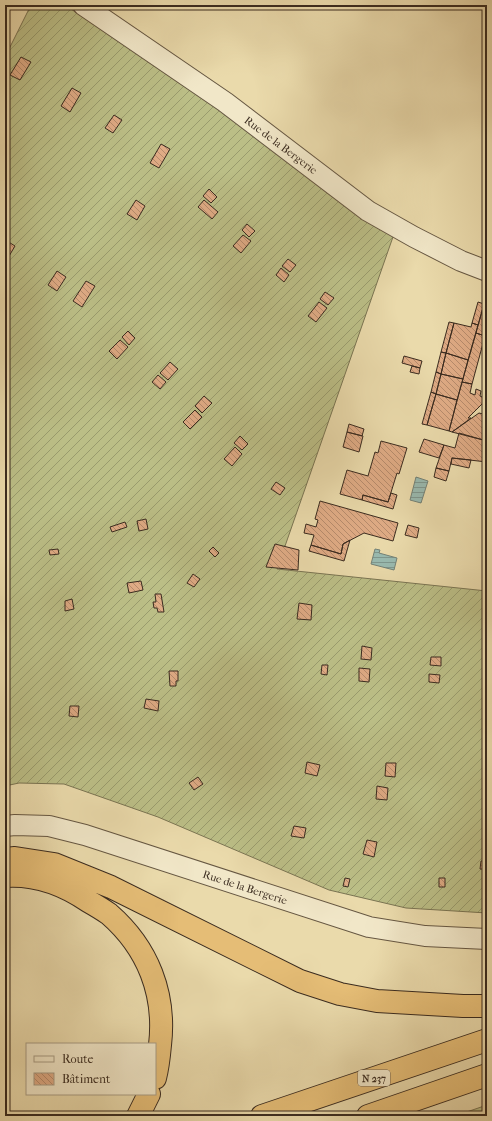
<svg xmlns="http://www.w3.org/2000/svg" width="492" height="1121" viewBox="0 0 492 1121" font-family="'IM FELL French Canon',serif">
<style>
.garden{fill:url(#garden-furrows);stroke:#7a7452}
.pitch{fill:#bbbe86;stroke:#7a7452}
.water{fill:url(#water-rules);stroke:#738176}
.building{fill:url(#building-back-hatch);stroke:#3a2b1f}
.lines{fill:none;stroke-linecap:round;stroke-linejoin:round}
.minor-casing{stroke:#665742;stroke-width:22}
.highway-casing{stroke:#3a2b1f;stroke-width:24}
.minor{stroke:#f1e7c8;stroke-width:20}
.highway{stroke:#e5bd76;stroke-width:22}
.labels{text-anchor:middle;stroke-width:3.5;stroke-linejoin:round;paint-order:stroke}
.shield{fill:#f1e7c8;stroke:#716352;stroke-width:1}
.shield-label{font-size:10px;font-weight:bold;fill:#3a2b1f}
.street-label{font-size:11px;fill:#3a2b1f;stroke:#f1e7c8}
</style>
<defs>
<pattern id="garden-furrows" width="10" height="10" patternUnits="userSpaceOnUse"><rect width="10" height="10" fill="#bbbe86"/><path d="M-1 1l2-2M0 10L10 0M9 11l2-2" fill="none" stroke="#999b6d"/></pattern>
<pattern id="water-rules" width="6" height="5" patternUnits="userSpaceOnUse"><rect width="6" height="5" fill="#99bab0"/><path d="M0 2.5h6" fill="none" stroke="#7e978f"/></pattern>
<pattern id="building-back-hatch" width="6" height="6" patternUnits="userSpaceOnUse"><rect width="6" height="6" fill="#dfab85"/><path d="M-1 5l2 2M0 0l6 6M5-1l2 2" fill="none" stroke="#b68b6c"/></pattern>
</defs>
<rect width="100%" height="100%" fill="#eadaab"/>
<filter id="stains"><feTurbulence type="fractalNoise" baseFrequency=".005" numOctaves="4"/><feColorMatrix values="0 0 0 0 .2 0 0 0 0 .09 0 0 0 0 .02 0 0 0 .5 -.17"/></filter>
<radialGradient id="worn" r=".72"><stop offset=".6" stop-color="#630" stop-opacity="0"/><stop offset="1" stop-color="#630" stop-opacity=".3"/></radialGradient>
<path class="garden" d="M31 5H65L226 113 394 234 277 569 487 591V913L406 908 329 890 158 817 64 784 19 783 5 786V57Z"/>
<path class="pitch" d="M487 1105V1116H455Z"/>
<path class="water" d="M416 477 428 481 421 503 410 500Z
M375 549 380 550 379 553 397 558 394 570 371 564Z"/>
<path class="building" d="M21 57 31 62 20 80 10 75Z
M72 88 81 93 70 112 61 106Z
M114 115 122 120 113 133 105 128Z
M487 138V147L483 144Z
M161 144 170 149 159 168 150 163Z
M209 189 217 197 211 203 203 196Z
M136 200 145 206 137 220 127 214Z
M204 200 218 212 212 219 198 207Z
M247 224 255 231 249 237 242 230Z
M243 235 251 241 241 253 233 246Z
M7 241 15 246 5 263V244Z
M288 259 296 265 290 272 282 266Z
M281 268 289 275 284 282 276 275Z
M57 271 66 277 57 291 48 285Z
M86 281 95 286 82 307 73 301Z
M325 292 334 298 328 305 320 299Z
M319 302 327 308 316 322 308 316Z
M478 302 484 304 478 325 472 323Z
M484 304 487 305V329L485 336 476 333Z
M449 322 454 323 446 353 441 352Z
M454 323 471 327 472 323 478 325 468 360 446 353Z
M128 331 135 338 129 345 122 337Z
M476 333 485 336 472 384 462 382Z
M120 340 128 347 117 359 109 351Z
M441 352 446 353 441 374 436 372Z
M446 353 468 360 463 379 441 374Z
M404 356 422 361 420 368 402 363Z
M170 362 178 369 168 380 160 373Z
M412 366 420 368 419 374 410 372Z
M436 372 441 374 436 394 431 392Z
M441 374 463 379 457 400 436 394Z
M158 375 166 382 160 389 152 382Z
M462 382 472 384 470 393 475 395 476 389 481 391 480 396 487 399 468 418H471L452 432 449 431Z
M431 392 436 394 427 425 422 424Z
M436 394 457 400 449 431 427 425Z
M204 396 212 403 202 413 195 406Z
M195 410 202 417 190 429 183 422Z
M479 413 487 415V441L452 432Z
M349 424 364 429 362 436 347 432Z
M347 432 363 436 359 452 343 447Z
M459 433 487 441V462L452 458 449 471 436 468 444 445 455 448Z
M240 436 248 444 242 450 234 443Z
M424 439 444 445 439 458 419 452Z
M381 441 407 448 399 474 397 473 388 502 363 495 362 500 340 494 347 470 368 476 375 452 378 453Z
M235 447 242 454 232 466 224 459Z
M452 458 471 460 469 468 451 464Z
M436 468 449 471 446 481 434 477Z
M276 482 285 488 280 495 271 489Z
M391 493 397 495 393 509 362 500 363 495 388 502Z
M320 501 398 523 393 541 364 533 343 544 341 554 311 545 314 535 304 533 306 524 316 527 318 520 315 519Z
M146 519 148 529 139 531 137 521Z
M125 522 127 527 112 532 110 527Z
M408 525 419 528 417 538 405 535Z
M350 540 344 561 309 551 311 545 341 554 343 544Z
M275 544 299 550 298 570 266 567Z
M213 547 219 553 215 557 209 551Z
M58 549 59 554 50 555 49 550Z
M193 574 200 579 194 587 187 583Z
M141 581 143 590 129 593 127 583Z
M155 594H161L164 612H158L157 608H154L153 602H156Z
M72 599 74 609 65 611V601Z
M299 603 312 605 311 620 297 619Z
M362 646 372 648 371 660 361 659Z
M431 657H441V666L430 665Z
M322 665H328L327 675 321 674Z
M359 668 370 669 369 682 359 681Z
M169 671H178V681H176V686H170Z
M429 674 440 675 439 683 429 682Z
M146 699 159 701 158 711 144 708Z
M70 706H79L78 717 69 716Z
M307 762 320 765 317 776 305 773Z
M386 763H396L395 777 385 776Z
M198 777 203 784 194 790 189 783Z
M377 786 388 788 387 800 376 799Z
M294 826 306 828 304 838 291 836Z
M367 840 377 842 374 857 363 854Z
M481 861H487V869H480Z
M345 878 350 879 348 887 343 886Z
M439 878H445V887H439Z"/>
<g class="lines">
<g class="minor-casing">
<path id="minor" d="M83 5 225 102 368 211 414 237 461 261 487 271
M5 826 15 825 49 826 85 835 369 927 425 936 487 939"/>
</g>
<g class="highway-casing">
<path id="highway" d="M5 859 15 858 54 864 111 887 300 981 340 994 377 1001 463 1006H487
M5 876C35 874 63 884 88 901 95 905 102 909 109 914 148 948 166 994 160 1045 159 1056 158 1067 155 1078
M138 1116 149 1094
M262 1116 487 1040
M368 1116 487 1075"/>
</g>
<use href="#minor" class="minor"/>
<use href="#highway" class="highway"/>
</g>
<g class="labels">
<rect class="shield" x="358" y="1070" width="32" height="16" rx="3"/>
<g class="shield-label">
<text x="374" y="1082">N 237</text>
</g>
<g class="street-label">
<text transform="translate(281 145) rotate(37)" y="4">Rue de la Bergerie</text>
<text transform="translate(245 887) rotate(18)" y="4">Rue de la Bergerie</text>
</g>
</g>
<rect width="492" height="1121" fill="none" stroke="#eadaab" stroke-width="20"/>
<rect x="6" y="6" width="480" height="1109" fill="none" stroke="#3a2b1f" stroke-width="2"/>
<rect x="10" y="10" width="472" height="1101" fill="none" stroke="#3a2b1f"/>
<rect x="26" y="1043" width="130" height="52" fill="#f1e7c8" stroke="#a89c84"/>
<rect x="34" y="1056" width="20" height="6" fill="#f1e7c8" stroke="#a89c84"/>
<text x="62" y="1063" font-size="12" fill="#3a2b1f">Route</text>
<rect x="34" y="1073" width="20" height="12" fill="url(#building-back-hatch)" stroke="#a89c84"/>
<text x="62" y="1083" font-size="12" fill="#3a2b1f">Bâtiment</text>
<rect width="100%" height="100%" filter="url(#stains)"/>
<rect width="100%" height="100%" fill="url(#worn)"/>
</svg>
